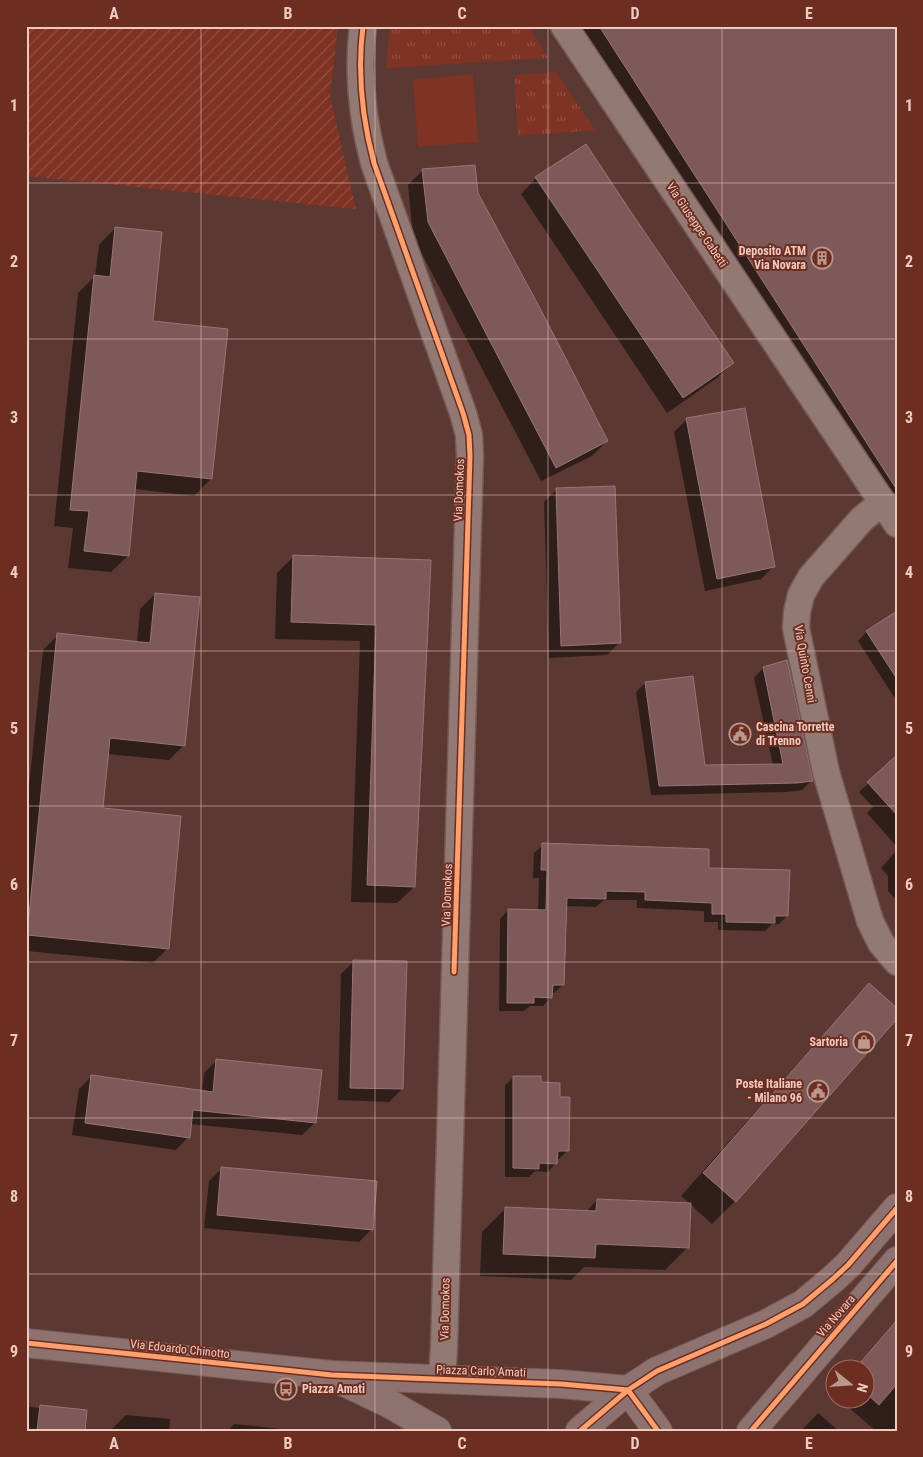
<svg xmlns="http://www.w3.org/2000/svg" width="923" height="1457" viewBox="0 0 923 1457" font-family="'Roboto Condensed',sans-serif">
<style>
.grass{fill:url(#grass-tufts)}
.garden{fill:url(#garden-furrows)}
.pitch{fill:#7e3324}
.shadow{fill:#0007}
.building{fill:#7e595a;stroke:#947675}
.lines{fill:none;stroke-linecap:round;stroke-linejoin:round}
.street-casing{stroke:#765852;stroke-width:29}
.secondary-casing{stroke:#765852;stroke-width:30}
.street{stroke:#927973;stroke-width:26}
.secondary{stroke:#8d726f;stroke-width:28}
.cycleway-casing{stroke:#6c2e21;stroke-width:8}
.cycleway{stroke:#fca06f;stroke-width:5}
.grid{fill:none;stroke:#f0c9c0;stroke-width:1;stroke-opacity:0.55}
.labels{text-anchor:middle;stroke-width:4;stroke-linejoin:round;paint-order:stroke}
.street-label{font-size:12px;fill:#f0c9c0;stroke:#6c2e21}
.poi-label{font-size:12px;font-weight:bold;fill:#f0c9c0;stroke:#6c2e21;text-anchor:end}
.neatline{fill:none;stroke:#f0c9c0;stroke-width:2}
.grid-label{font-size:16px;text-anchor:middle;font-weight:bold;fill:#f0c9c0}
</style>
<defs>
<pattern id="grass-tufts" width="24" height="20" patternUnits="userSpaceOnUse" patternTransform="scale(1.25)"><rect width="24" height="20" fill="#7e3324"/><path d="M3 7l-1-3M5 7V3M7 7l1-3M15 17l-1-3M17 17v-4M19 17l1-3" fill="none" stroke="#914f42"/></pattern>
<pattern id="garden-furrows" width="10" height="10" patternUnits="userSpaceOnUse" patternTransform="scale(1.25)"><rect width="10" height="10" fill="#7e3324"/><path d="M-1 1l2-2M0 10L10 0M9 11l2-2" fill="none" stroke="#914f42"/></pattern>
</defs>
<rect width="100%" height="100%" fill="#5b3932"/>
<path class="grass" d="M390 26H529L548 58 386 68Z
M556 72 595 130 518 136 514 75Z"/>
<path class="garden" d="M26 26H338L330 96 356 209 26 176Z"/>
<path class="pitch" d="M473 74 478 142 418 147 413 80Z"/>
<path class="shadow" d="M572 26H897V532Z
M423 170 476 193 607 441 592 456 541 481 413 237 408 185Z
M536 178 732 363 717 378 667 413 521 194Z
M115 228 152 322 226 330 211 479 194 496 134 489 128 556 111 572 68 568 73 528 54 526 78 293 95 276 99 245Z
M687 419 774 566 761 579 705 591 674 432Z
M557 489 620 642 607 655 549 658 544 502Z
M294 556 429 561 414 887 397 903 351 902 360 641 275 639 277 573Z
M155 594 184 745 169 760 107 754 101 809 168 948 153 963 26 951V816L43 650 58 635 137 643 140 609Z
M897 612V695L894 697 858 641 866 632Z
M786 661 812 780 802 790 787 792 651 795 636 692 645 683 704 766 773 765 754 678 763 668Z
M897 757V847L867 813 873 807 859 792Z
M543 845 708 869 787 916 779 924H772L765 931 718 930V922H704V911L637 908V900H604L596 907 565 906 563 985 554 993H551V997L543 1006H530L524 1011H499L500 919 508 910 538 911 539 878H533L534 853Z
M897 850V901L888 891V876L881 868Z
M354 961 402 1089 389 1102 338 1100 341 974Z
M869 985 735 1201 712 1224 681 1196 847 1008Z
M217 1060 315 1123 302 1135 190 1124 188 1137 176 1150 72 1135 79 1089 92 1076 202 1092 204 1073Z
M514 1077 540 1083 567 1151 559 1159H556V1163L548 1172 535 1171 529 1177H505V1085Z
M222 1168 372 1229 359 1242 204 1228 209 1181Z
M597 1200 688 1247 665 1270 584 1267 571 1280 480 1276 482 1232 505 1209 586 1212Z
M897 1320V1431H876L840 1400H866V1370H854Z
M26 1406 39 1408 40 1406 84 1431H26Z
M818 1413 839 1431H801Z
M126 1415 170 1419 169 1431H110Z
M234 1424 282 1429V1431H227Z"/>
<path class="building" d="M599 26H897V490Z
M586 144 631 212 734 363 683 398 535 177Z
M475 165 478 193 542 312 608 441 556 468 428 222 422 169Z
M115 227 162 232 153 321 228 329 212 479 137 471 129 556 84 551 89 511 70 510 94 275 110 277Z
M745 408 775 567 717 579 686 418Z
M615 486 621 643 561 646 556 488Z
M293 555 431 560 428 627 415 887 367 885 376 625 291 622Z
M155 593 200 597 185 746 110 738 103 808 181 816 169 949 27 935 57 633 150 643Z
M897 611V679L866 631Z
M787 660 813 781 797 783 659 786 645 682 693 676 705 765 783 764 763 667Z
M897 755V815L867 782Z
M542 843 709 849V868L790 870 788 916H775V923L726 922V914H712V903L645 900V892L606 891V899L567 898 564 985H553L552 998 534 997V1003H507L508 909 546 910 547 870H541Z
M353 960 407 961 403 1089 350 1088Z
M869 983 897 1008V1019L736 1202 703 1173Z
M216 1059 322 1070 316 1123 193 1110 190 1138 85 1123 91 1075 213 1092Z
M513 1076H541V1082L560 1083V1097H570L569 1151H558L557 1164 539 1163V1169L513 1168Z
M221 1167 377 1181 373 1230 217 1215Z
M597 1199 691 1203 689 1248 596 1244 595 1258 503 1254 505 1207 596 1211Z
M897 1320V1384L879 1405 866 1393V1370H854Z
M40 1405 87 1410 85 1431H37Z"/>
<g class="lines">
<g class="street-casing">
<path id="street" d="M363 26C357 73 362 118 374 163L463 413 469 435 470 456 444 1347 442 1379
M564 26 897 524
M883 502 862 519 811 577 801 595 797 612 796 628 826 772 870 921 881 943 897 962"/>
</g>
<g class="secondary-casing">
<path id="secondary" d="M26 1343 332 1375 561 1384 628 1390 658 1431
M340 1380 388 1403 437 1431
M580 1431 628 1390 657 1371 766 1324 803 1304 833 1279 848 1265 897 1208
M751 1431 897 1261"/>
</g>
<use href="#street" class="street"/>
<use href="#secondary" class="secondary"/>
<g class="cycleway-casing">
<path id="cycleway" d="M363 26C357 73 362 118 374 163L463 413 469 435 470 456 454 972
M26 1343 332 1375 561 1384 628 1390 658 1431
M580 1431 628 1390 657 1371 766 1324 803 1304 833 1279 848 1265 897 1208
M751 1431 897 1261"/>
</g>
<use href="#cycleway" class="cycleway"/>
</g>
<path class="grid" d="M201 26V1431M375 26V1431M548 26V1431M722 26V1431M26 183H897M26 339H897M26 495H897M26 651H897M26 806H897M26 962H897M26 1118H897M26 1274H897"/>
<defs>
<g id="building-ring" transform="scale(1.125)"><circle r="9.5" fill="#6c2e21" stroke="#bc978e" stroke-width="1.5"/><path d="M-4-6H4V6H1V3H-1V6H-4ZM-2.5-4.3h1.7v1.8h-1.7ZM.8-4.3h1.7v1.8H.8ZM-2.5-1h1.7V.8h-1.7ZM.8-1h1.7V.8H.8Z" fill="#bc978e"/></g>
<g id="civic-ring" transform="scale(1.125)"><circle r="9.5" fill="#6c2e21" stroke="#bc978e" stroke-width="1.5"/><path d="M-.6-6.5H3V-4.5H.6V-3L4-1V1h2V6H-6V1h2V-1L-.6-3ZM-1.2 2.5V6h2.4V2.5Z" fill="#bc978e"/></g>
<g id="shop-ring" transform="scale(1.125)"><circle r="9.5" fill="#6c2e21" stroke="#bc978e" stroke-width="1.5"/><path d="M-5-2.5h2.3a2.7 3.5 0 0 1 5.4 0H5L5.5 6h-11ZM-1.5-2.5h3a1.5 2.3 0 0 0-3 0Z" fill="#bc978e"/></g>
<g id="bus-ring" transform="scale(1.125)"><circle r="9.5" fill="#6c2e21" stroke="#bc978e" stroke-width="1.5"/><path d="M-5-6H5V4H4V6H2V4H-2V6H-4V4H-5ZM-3.5-4V0h7V-4ZM-3.5 1.2v1.5H-2V1.2ZM2 1.2v1.5H3.5V1.2Z" fill="#bc978e"/></g>
</defs>
<g fill-rule="evenodd">
<use href="#building-ring" x="822" y="258"/>
<use href="#civic-ring" x="740" y="734"/>
<use href="#shop-ring" x="864" y="1042"/>
<use href="#civic-ring" x="818" y="1091"/>
<use href="#bus-ring" x="286" y="1389"/>
</g>
<g class="labels">
<g class="street-label">
<text transform="translate(697 225) rotate(56)" y="4">Via Giuseppe Gabetti</text>
<text transform="translate(459 490) rotate(-88)" y="4">Via Domokos</text>
<text transform="translate(805 664) rotate(80)" y="4">Via Quinto Cenni</text>
<text transform="translate(447 895) rotate(-88)" y="4">Via Domokos</text>
<text transform="translate(445 1309) rotate(-89)" y="4">Via Domokos</text>
<text transform="translate(836 1316) rotate(-49)" y="4">Via Novara</text>
<text transform="translate(180 1349) rotate(6)" y="4">Via Edoardo Chinotto</text>
<text transform="translate(481 1371) rotate(2)" y="4">Piazza Carlo Amati</text>
</g>
<g class="poi-label">
<text x="806" y="255">Deposito ATM<tspan x="806" dy="14">Via Novara</tspan></text>
<text x="756" y="731" text-anchor="start">Cascina Torrette<tspan x="756" dy="14">di Trenno</tspan></text>
<text x="848" y="1046">Sartoria</text>
<text x="802" y="1088">Poste Italiane<tspan x="802" dy="14">- Milano 96</tspan></text>
<text x="302" y="1393" text-anchor="start">Piazza Amati</text>
</g>
</g>
<rect width="923" height="1457" fill="none" stroke="#6c2e21" stroke-width="55"/>
<g transform="translate(850 1384) rotate(107)"><circle r="24" fill="#6c2e21" stroke="#a16c61"/>
<path d="M0-4L9 19L0 12L-9 19Z" fill="#bc978e"/>
<text y="-8" font-size="14" font-weight="bold" text-anchor="middle" fill="#f0c9c0">N</text>
</g>
<rect x="28" y="28" width="868" height="1402" class="neatline"/>
<g class="grid-label">
<text x="114" y="19">A</text>
<text x="288" y="19">B</text>
<text x="462" y="19">C</text>
<text x="635" y="19">D</text>
<text x="809" y="19">E</text>
<text x="14" y="111">1</text>
<text x="909" y="111">1</text>
<text x="14" y="267">2</text>
<text x="909" y="267">2</text>
<text x="14" y="423">3</text>
<text x="909" y="423">3</text>
<text x="14" y="578">4</text>
<text x="909" y="578">4</text>
<text x="14" y="734">5</text>
<text x="909" y="734">5</text>
<text x="14" y="890">6</text>
<text x="909" y="890">6</text>
<text x="14" y="1046">7</text>
<text x="909" y="1046">7</text>
<text x="14" y="1202">8</text>
<text x="909" y="1202">8</text>
<text x="14" y="1357">9</text>
<text x="909" y="1357">9</text>
<text x="114" y="1449">A</text>
<text x="288" y="1449">B</text>
<text x="462" y="1449">C</text>
<text x="635" y="1449">D</text>
<text x="809" y="1449">E</text>
</g>
</svg>
